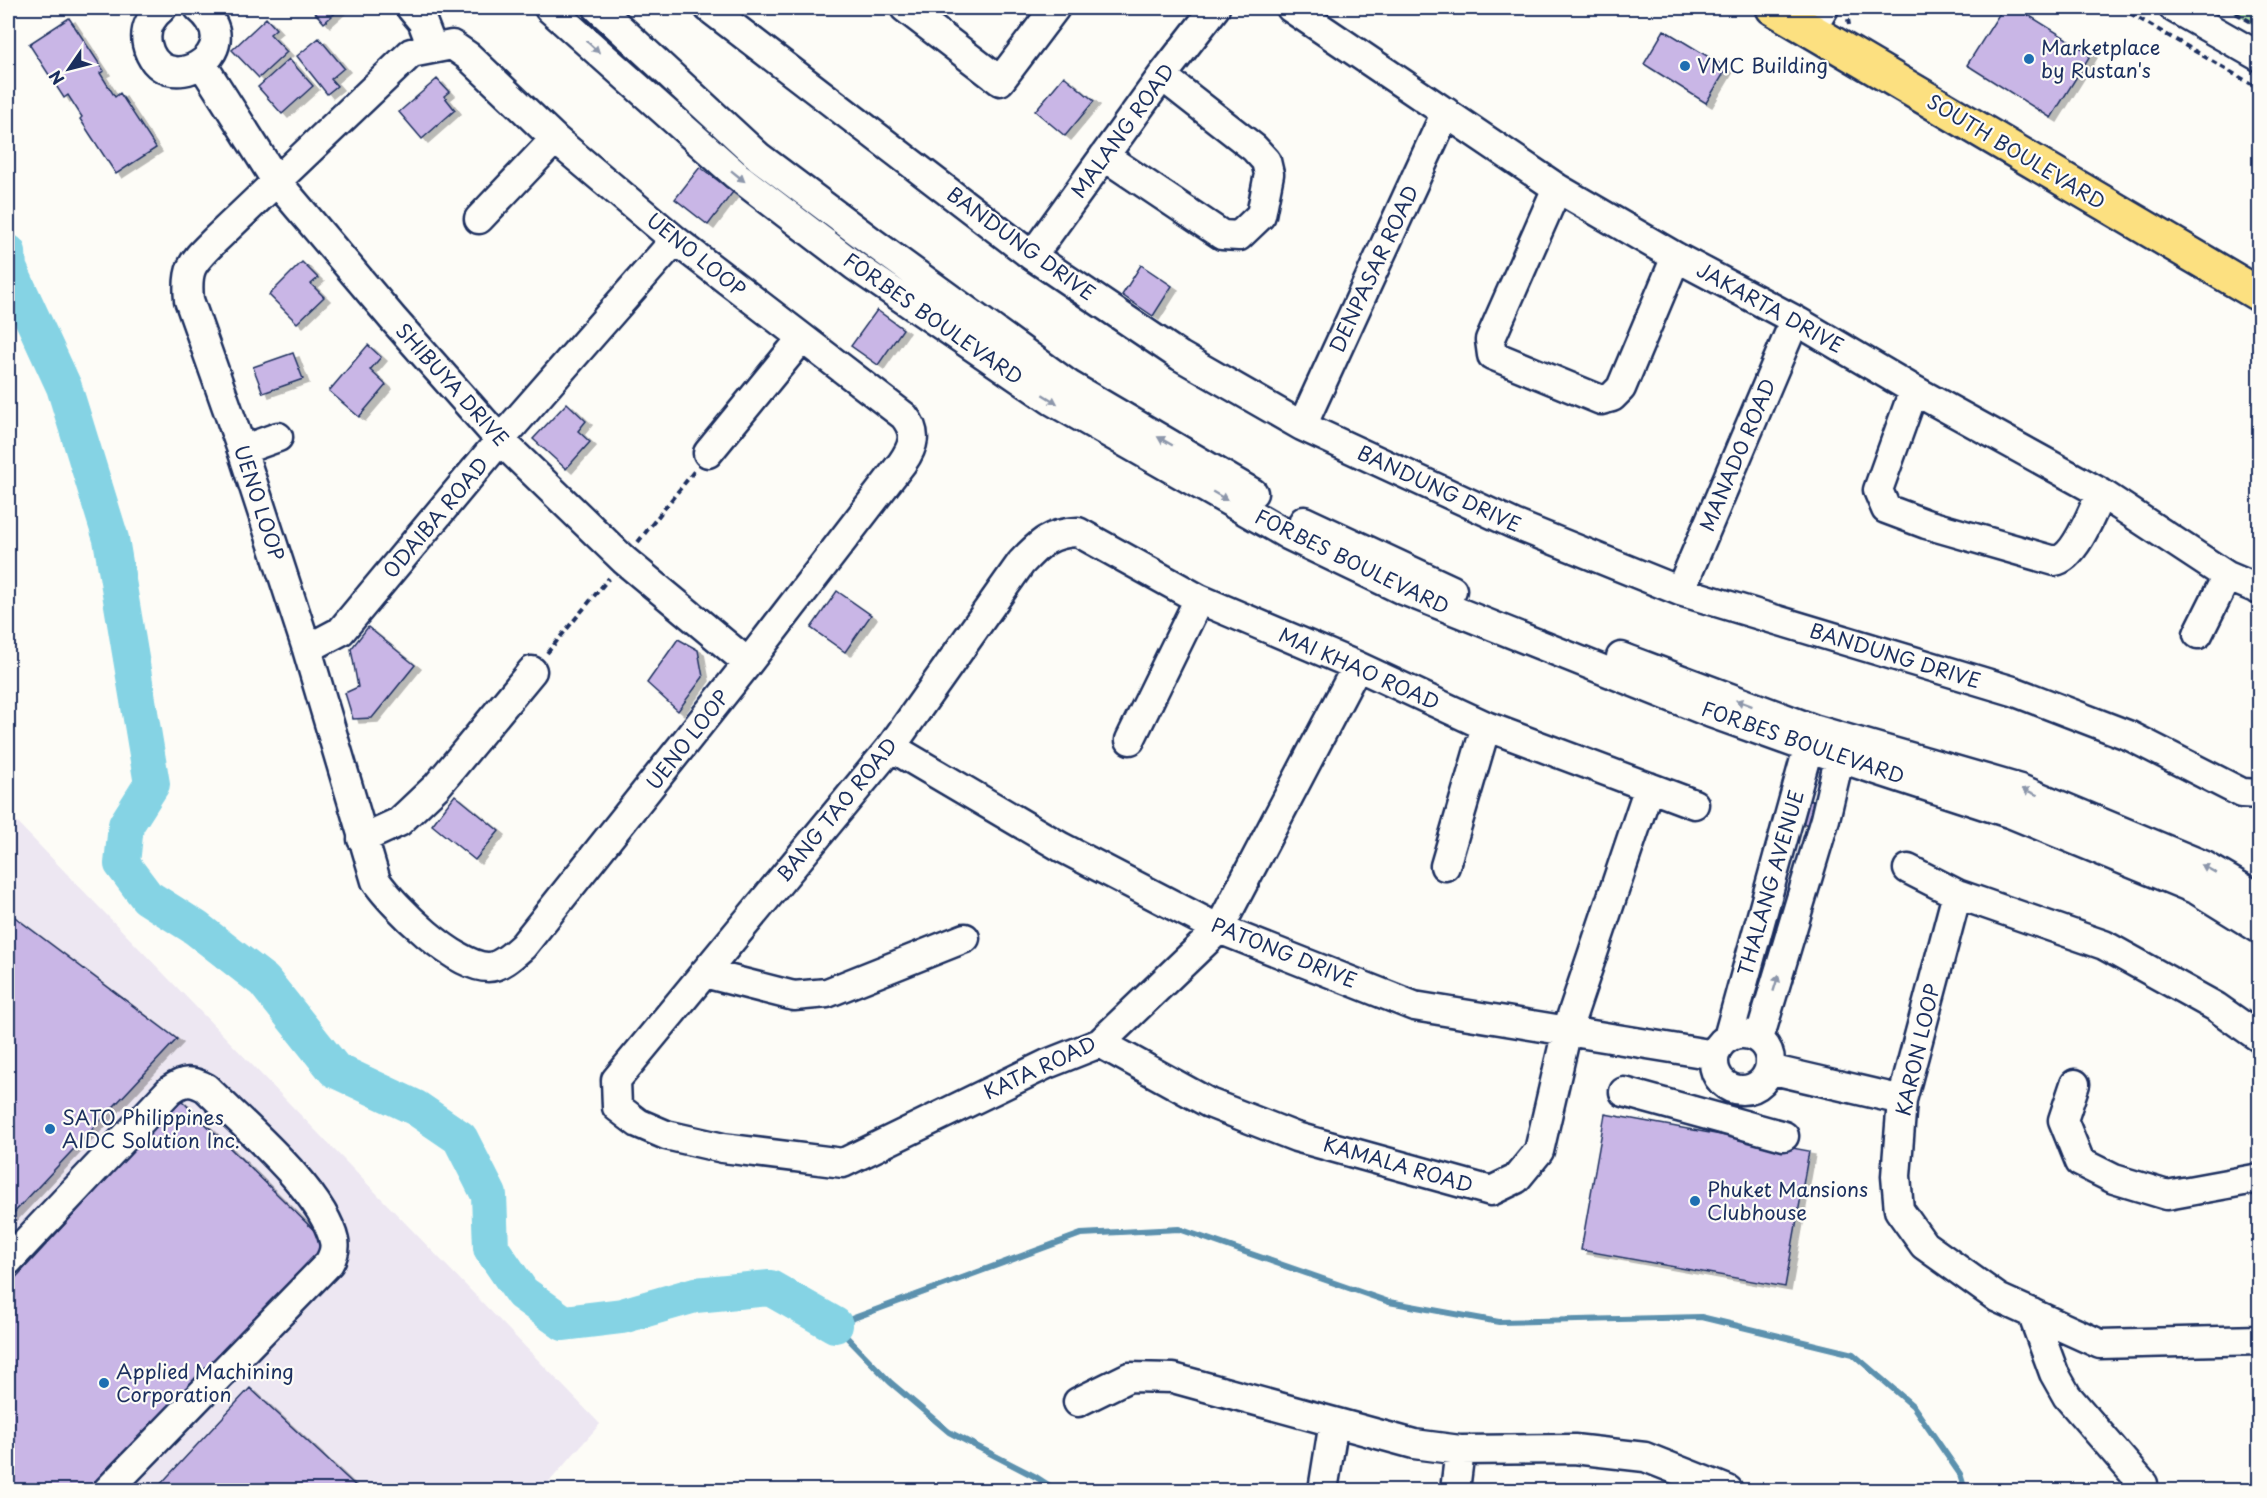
<svg xmlns="http://www.w3.org/2000/svg" width="2267" height="1498" viewBox="0 0 2267 1498" font-family="'Playpen Sans',sans-serif">
<style>
.built{fill:#ede7f2}
.green{fill:#afe4a7;stroke:#658a82;stroke-width:1.5}
.lines{fill:none;stroke-linecap:round;stroke-linejoin:round}
.stream{stroke:#5b91ae;stroke-width:6}
.river{stroke:#85d3e4;stroke-width:36}
.building{fill:#c9b6e6;stroke:#1b2f5e;stroke-width:1.5;filter:url(#shadow)}
.minor-casing{stroke:#1b2f5e;stroke-width:33}
.major-casing{stroke:#1b2f5e;stroke-width:38}
.path{stroke:#1b2f5e;stroke-width:4;stroke-dasharray:6 4.5;stroke-linecap:butt}
.minor{stroke:#fdfcf7;stroke-width:28}
.major{stroke:#fce080;stroke-width:33}
.oneway{fill:#8c96aa}
.poi-dot{fill:#1f6fb2;stroke:#fdfcf7;stroke-width:2}
.labels{text-anchor:middle;stroke-width:4.5;stroke-linejoin:round;paint-order:stroke}
.poi-label{font-size:20px;fill:#1b2f5e;stroke:#fdfcf7;text-anchor:start}
.street-label{font-size:20px;fill:#1b2f5e;stroke:#fdfcf7}
</style>
<defs>
<filter id="shadow"><feDropShadow dx="6" dy="4" stdDeviation="0" flood-color="#0004"/></filter>
</defs>
<rect width="100%" height="100%" fill="#fdfcf7"/>
<filter id="ink" filterUnits="userSpaceOnUse"><feTurbulence type="fractalNoise" baseFrequency=".0167" numOctaves="2"/><feDisplacementMap in="SourceGraphic" scale="12" xChannelSelector="R" yChannelSelector="G"/><feConvolveMatrix kernelMatrix="1 2 1 2 8 2 1 2 1" color-interpolation-filters="sRGB"/></filter>
<g filter="url(#ink)">
<path class="built" d="M8 813 600 1424 542 1490H8Z"/>
<path class="green" d="M2227 8H2259V27Z"/>
<g class="lines">
<path class="stream" d="M1056 1490 1036 1477 949 1432 890 1382 835 1325 1081 1234 1179 1229 1389 1302 1499 1322 1701 1317 1853 1354 1913 1406 1960 1474 1965 1490"/>
<path class="river" d="M8 252 9 268 64 387 111 539 152 784 126 825 122 864 147 897 196 928 264 981 335 1070 416 1108 460 1138 489 1195 491 1248 522 1293 564 1323 622 1316 695 1295 770 1288 835 1325"/>
</g>
<path class="building" d="M311 8H341L324 23Z
M2003 8H2017L2091 54 2051 118 1967 65Z
M69 18 104 71 100 73 115 97 120 93 156 148 116 174 80 119 82 117 68 95 64 98 29 44Z
M266 18 276 29 270 34 287 52 259 78 232 50Z
M1664 30 1727 68 1706 103 1644 64Z
M319 38 344 68 331 79 337 86 327 94 297 56Z
M289 59 313 86 282 114 258 87Z
M1064 76 1094 101 1065 136 1035 111Z
M437 79 449 92 444 96 455 110 422 139 399 112Z
M700 167 733 192 708 225 675 199Z
M302 262 318 278 311 284 324 297 297 323 269 295Z
M1141 265 1172 286 1153 316 1122 295Z
M877 310 903 329 878 365 851 346Z
M368 345 381 357 370 370 386 385 359 417 329 391Z
M293 353 303 379 263 393 253 367Z
M567 403 586 421 578 431 590 442 566 469 533 439Z
M837 591 871 615 845 652 811 628Z
M368 627 415 665 372 718 353 719 345 693 358 687 351 649Z
M678 639 698 650 703 677 678 711 647 683Z
M455 795 499 831 475 860 432 825Z
M1802 798 1822 804 1815 827 1795 821Z
M8 912 177 1039 8 1219Z
M180 1099 330 1246 98 1490H19L8 1480V1286Z
M1605 1114 1809 1151 1785 1287 1581 1250Z
M250 1388 360 1490H155Z"/>
<g class="lines">
<g class="minor-casing">
<path id="minor" d="M162 8C151 17 144 29 147 44 160 104 253 53 199 8
M411 8 422 21 432 47
M549 8 736 175 855 266 1051 400 1288 535 1403 590 1711 713 1809 748 2012 814 2197 890 2260 929
M598 8 759 157 872 242 1069 385 1253 493
M709 8 1032 256 1180 356 1302 426 1514 524 1680 591 2013 691 2130 736 2242 793 2260 794
M905 8 1000 81 1055 8
M1291 8 1557 188 1676 257 1795 320 1914 390 2101 493 2227 576 2260 590
M2174 8 2260 57
M1811 30 1824 8
M452 45 468 56 555 139 675 240 904 416C918 433 914 446 902 463L748 663 523 946C514 954 501 967 488 967 455 967 394 907 376 881L307 649 242 450 189 300C186 267 192 263 215 240L411 53Z
M202 64 277 182 393 319 500 440 624 560 748 663
M1104 156 1222 235 1239 236 1261 215 1269 174 1266 161 1254 148 1162 76
M1557 188 1490 340 1492 355 1601 400 1612 397 1621 388 1676 257
M479 219 555 139
M1032 256 1162 76 1215 8
M1914 390 1878 490 1886 509 1926 524 2055 561C2075 558 2093 511 2101 493
M1302 426 1446 112
M242 450 278 437
M708 453 802 338
M1304 521 1452 590
M1680 591 1795 320
M2198 634 2227 576
M307 649 341 631 500 440 675 240
M1621 657 1813 729 2020 789 2205 866 2260 898
M1357 666 1219 929 1100 1043 1047 1064 843 1163 723 1148 666 1135 638 1123 617 1107 616 1080 891 747 1021 563C1040 543 1050 533 1078 532L1199 599 1357 666 1486 726 1694 804
M1130 740 1199 599
M891 747 1061 847 1219 929 1414 1006 1715 1055
M362 839 399 822 437 786 532 671
M1445 866 1486 726
M1908 869 1957 894
M704 973 794 996 827 993 965 938
M1714 1062a28 28 0 1 1 56 0a28 28 0 1 1-56 0Z
M1728 1038 1813 730
M2260 1038 2216 1007 2104 945 1957 894 1902 1100 1896 1176 1899 1210 1924 1245 1998 1298 2100 1344 2260 1340
M1759 1039 1825 819 1844 738
M1100 1043 1209 1103 1296 1137 1491 1191 1516 1179 1539 1151 1567 1030 1649 787
M1769 1069 1902 1100
M2075 1084 2063 1120 2080 1162 2114 1179 2167 1195 2260 1178
M1624 1092 1784 1136
M8 1261 170 1090C184 1080 192 1080 206 1088 243 1125 323 1191 334 1241 336 1249 333 1256 329 1263L108 1490
M2032 1313 2054 1373 2067 1396 2143 1484
M1078 1402 1129 1377 1173 1378 1414 1444 1460 1450 1574 1449 1645 1457 1728 1490
M1323 1490 1334 1422
M1455 1490 1460 1450"/>
</g>
<g class="major-casing">
<path id="major" d="M1773 8 2260 295"/>
</g>
<path class="path" d="M2121 8 2260 89
M2227 8 2260 27
M1849 25 1847 13 1851 8
M638 542 695 470
M547 653 609 578"/>
<use href="#minor" class="minor"/>
<use href="#major" class="major"/>
</g>
<defs><path id="oneway-solid" d="M-6-.8H1V-3.2L6.5 0L1 3.2V.8H-6Z" transform="scale(1.5)"/></defs>
<g class="oneway">
<use href="#oneway-solid" transform="translate(593 47) rotate(42)"/>
<use href="#oneway-solid" transform="translate(738 176) rotate(39)"/>
<use href="#oneway-solid" transform="translate(1050 399) rotate(32)"/>
<use href="#oneway-solid" transform="translate(1165 441) rotate(-150)"/>
<use href="#oneway-solid" transform="translate(1220 496) rotate(30)"/>
<use href="#oneway-solid" transform="translate(1744 703) rotate(-160)"/>
<use href="#oneway-solid" transform="translate(2030 792) rotate(-157)"/>
<use href="#oneway-solid" transform="translate(2209 869) rotate(-151)"/>
<use href="#oneway-solid" transform="translate(1776 983) rotate(-73)"/>
</g>
</g>
<g class="poi-dot">
<circle cx="2029" cy="59" r="6"/>
<circle cx="1685" cy="66" r="6"/>
<circle cx="50" cy="1129" r="6"/>
<circle cx="1695" cy="1201" r="6"/>
<circle cx="104" cy="1383" r="6"/>
</g>
<g class="labels">
<g class="poi-label">
<text x="2041" y="55">Marketplace<tspan x="2041" dy="23">by Rustan's</tspan></text>
<text x="1697" y="73">VMC Building</text>
<text x="62" y="1125">SATO Philippines<tspan x="62" dy="23">AIDC Solution Inc.</tspan></text>
<text x="1707" y="1197">Phuket Mansions<tspan x="1707" dy="23">Clubhouse</tspan></text>
<text x="116" y="1379">Applied Machining<tspan x="116" dy="23">Corporation</tspan></text>
</g>
<g class="street-label">
<text transform="translate(1123 131) rotate(-54)" y="7">MALANG ROAD</text>
<text transform="translate(2016 152) rotate(31)" y="7">SOUTH BOULEVARD</text>
<text transform="translate(1021 244) rotate(36)" y="7">BANDUNG DRIVE</text>
<text transform="translate(696 255) rotate(39)" y="7">UENO LOOP</text>
<text transform="translate(1374 269) rotate(-65)" y="7">DENPASAR ROAD</text>
<text transform="translate(1770 308) rotate(29)" y="7">JAKARTA DRIVE</text>
<text transform="translate(933 319) rotate(35)" y="7">FORBES BOULEVARD</text>
<text transform="translate(452 385) rotate(48)" y="7">SHIBUYA DRIVE</text>
<text transform="translate(1738 455) rotate(-67)" y="7">MANADO ROAD</text>
<text transform="translate(1439 489) rotate(25)" y="7">BANDUNG DRIVE</text>
<text transform="translate(259 503) rotate(72)" y="7">UENO LOOP</text>
<text transform="translate(436 518) rotate(-50)" y="7">ODAIBA ROAD</text>
<text transform="translate(1352 562) rotate(26)" y="7">FORBES BOULEVARD</text>
<text transform="translate(1895 656) rotate(17)" y="7">BANDUNG DRIVE</text>
<text transform="translate(1359 669) rotate(24)" y="7">MAI KHAO ROAD</text>
<text transform="translate(688 740) rotate(-52)" y="7">UENO LOOP</text>
<text transform="translate(1803 743) rotate(19)" y="7">FORBES BOULEVARD</text>
<text transform="translate(837 810) rotate(-51)" y="7">BANG TAO ROAD</text>
<text transform="translate(1771 883) rotate(-74)" y="7">THALANG AVENUE</text>
<text transform="translate(1284 953) rotate(22)" y="7">PATONG DRIVE</text>
<text transform="translate(1918 1050) rotate(-77)" y="7">KARON LOOP</text>
<text transform="translate(1040 1068) rotate(-25)" y="7">KATA ROAD</text>
<text transform="translate(1398 1165) rotate(16)" y="7">KAMALA ROAD</text>
</g>
</g>
<rect width="2267" height="1498" fill="none" stroke="#fdfcf7" stroke-width="30"/>
<rect x="15" y="15" width="2237" height="1468" fill="none" stroke="#1b2f5e" stroke-width="2" filter="url(#ink)"/>
<g transform="translate(69 69) rotate(235)" stroke="#fdfcf7" stroke-width="4.5" paint-order="stroke">
<path d="M0-4.5L10 22L0 15L-10 22Z" fill="#1b2f5e"/>
<text y="-9" font-size="16" font-weight="bold" text-anchor="middle" fill="#1b2f5e">N</text>
</g>
</svg>
